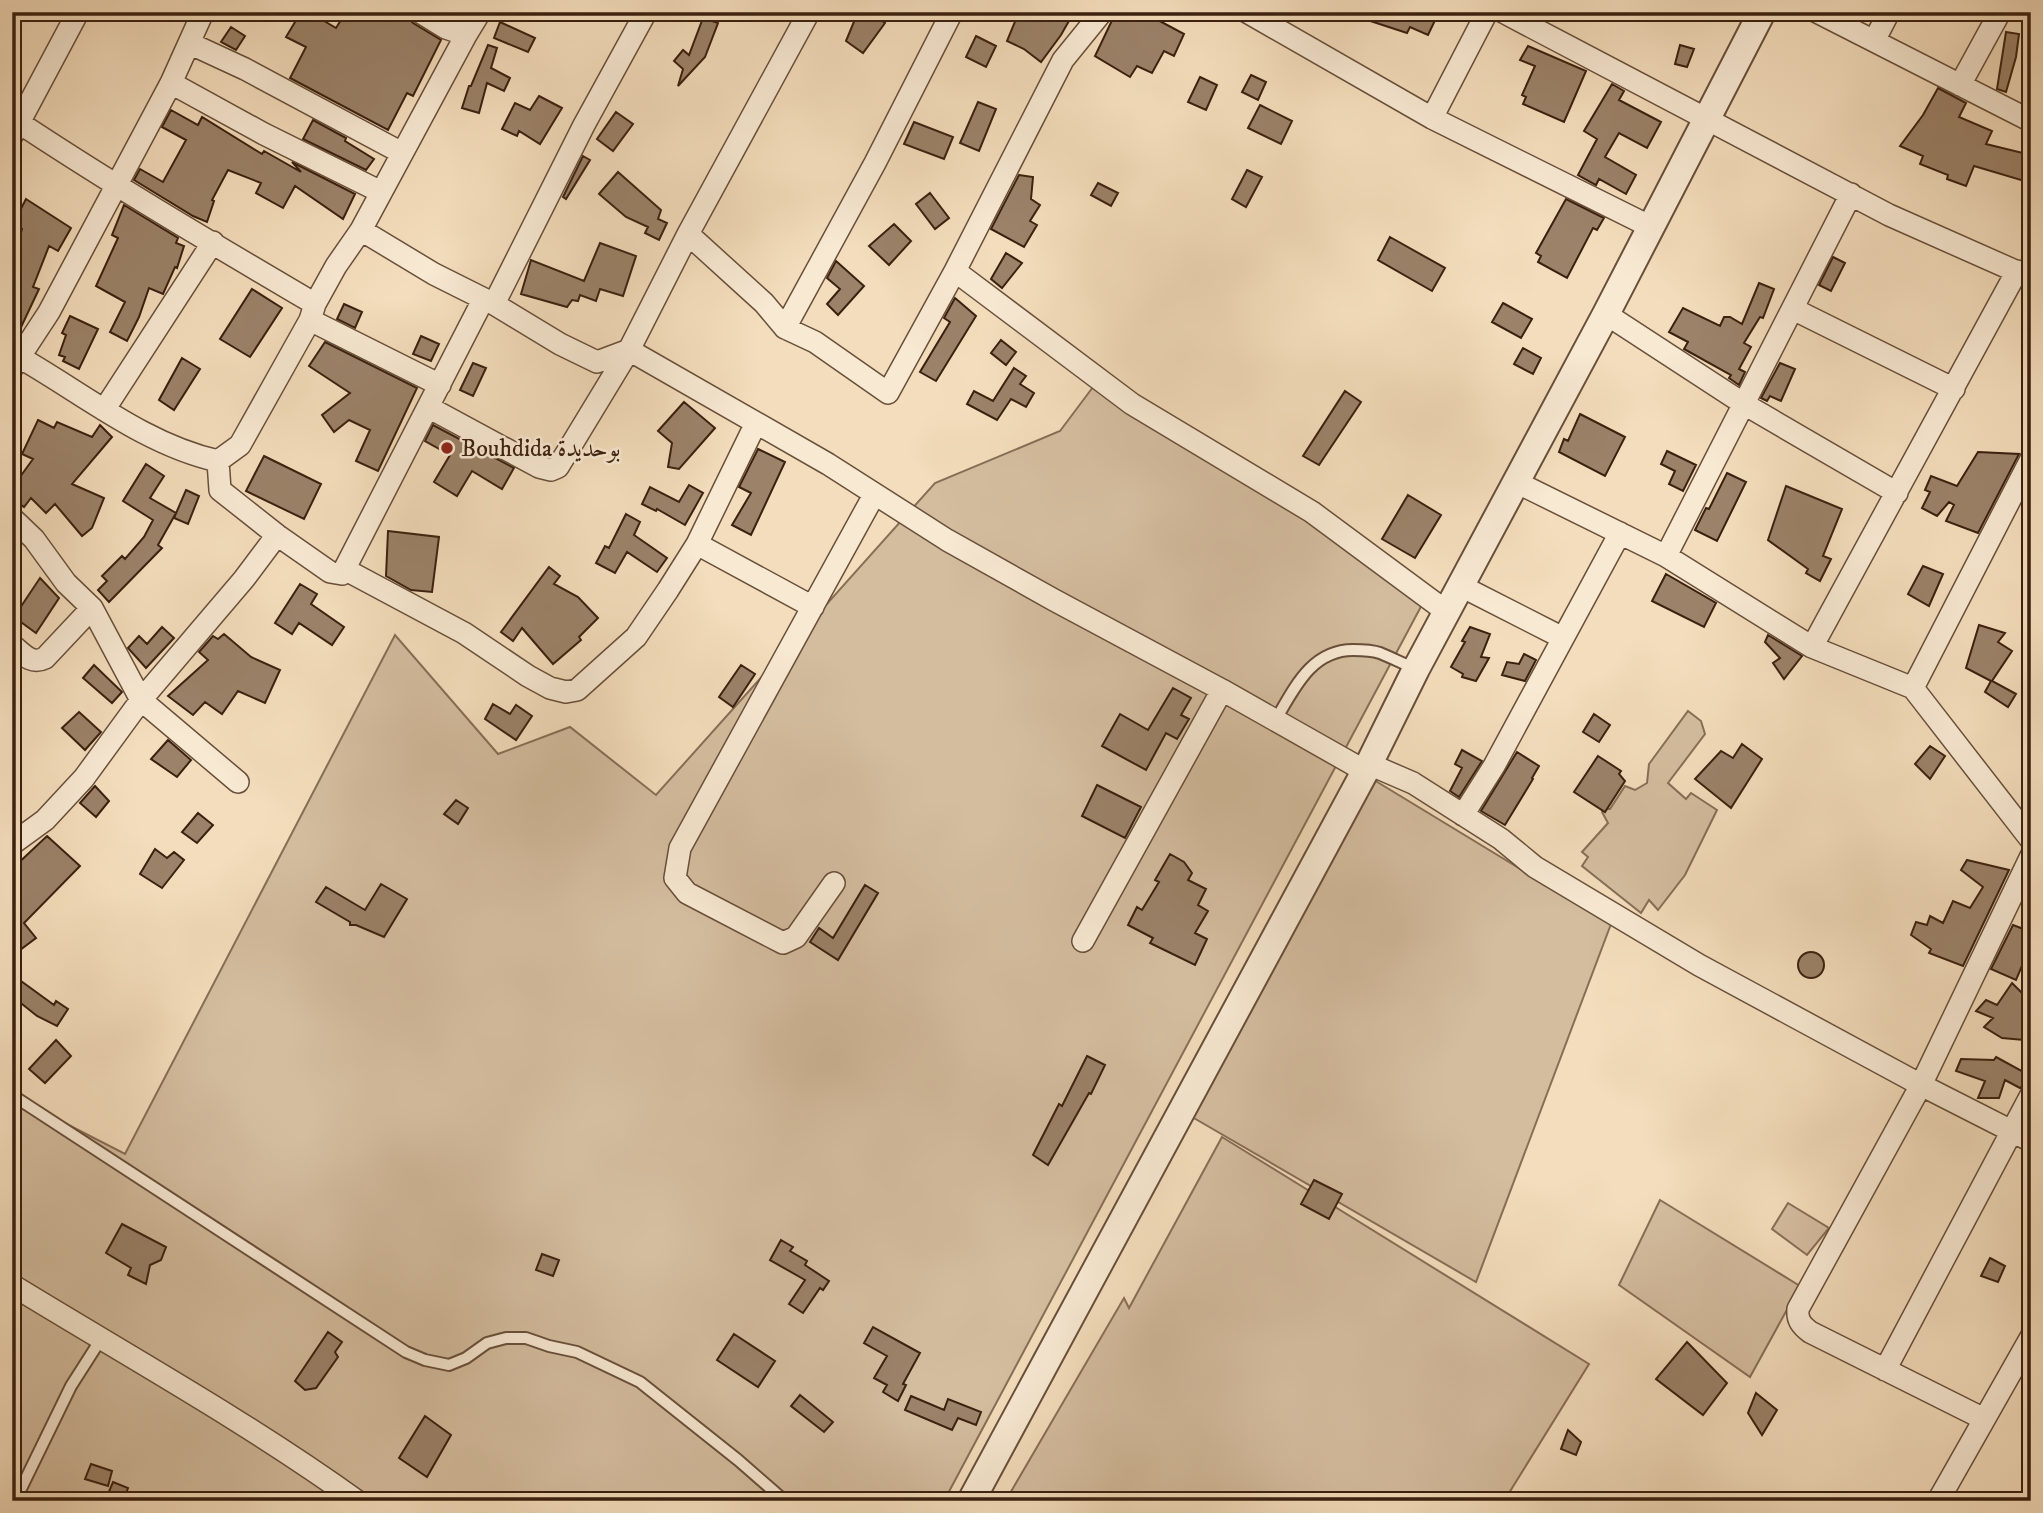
<svg xmlns="http://www.w3.org/2000/svg" width="2043" height="1513" viewBox="0 0 2043 1513" font-family="'IM FELL DW Pica',Amiri,serif">
<style>
.green{fill:#d4bd9f;stroke:#876e57;stroke-width:2}
.building{fill:#9b8269;stroke:#3a200f;stroke-width:2}
.lines{fill:none;stroke-linecap:round;stroke-linejoin:round}
.service-casing{stroke:#684f3a;stroke-width:14}
.minor-casing{stroke:#684f3a;stroke-width:24}
.tertiary-casing{stroke:#684f3a;stroke-width:30}
.service{stroke:#f8e9d3;stroke-width:10}
.minor{stroke:#f8e9d3;stroke-width:21}
.tertiary{stroke:#f8e9d3;stroke-width:26}
.poi-dot{fill:#8f2418;stroke:#f8e9d3;stroke-width:2.5}
.labels{text-anchor:middle;stroke-width:5;stroke-linejoin:round;paint-order:stroke}
.poi-label{font-size:24px;fill:#3a200f;stroke:#f8e9d3;text-anchor:start}
</style>
<rect width="100%" height="100%" fill="#f4ddbc"/>
<filter id="stains"><feTurbulence type="fractalNoise" baseFrequency=".00286" numOctaves="4"/><feColorMatrix values="0 0 0 0 .2 0 0 0 0 .09 0 0 0 0 .02 0 0 0 .5 -.17"/></filter>
<radialGradient id="worn" r=".72"><stop offset=".6" stop-color="#630" stop-opacity="0"/><stop offset="1" stop-color="#630" stop-opacity=".3"/></radialGradient>
<path class="green" d="M1102 375 1425 599 944 1501H12V1096L125 1154 395 635 498 754 570 727 656 795 935 483 1060 431Z
M1688 711 1701 721 1705 734 1668 783 1686 799 1691 793 1717 810 1685 875 1658 910 1649 900 1641 913 1582 866 1588 857 1582 852 1608 823 1602 812 1604 809H1610L1625 786 1635 790 1647 783 1649 764Z
M1374 780 1611 924 1476 1282 1180 1110Z
M1222 1137 1589 1364 1504 1501H1024L1025 1499 1009 1495 1124 1298 1129 1308Z
M1660 1200 1800 1286 1750 1377 1619 1285Z
M1788 1203 1829 1228 1807 1255 1772 1229Z"/>
<path class="building" d="M301 12H309L336 28 346 12H403L413 23 441 40 413 96 407 93 388 130 290 78 306 47 286 37Z
M858 12H871L885 23 863 53 846 41Z
M1019 12H1026L1048 21 1052 12H1074L1061 35 1041 62 1024 49 1007 41Z
M1116 12H1143L1184 34 1174 56 1164 51 1152 73 1137 66 1130 77 1095 56Z
M1352 12H1439L1428 35 1410 27 1407 33 1352 15Z
M703 18 718 23 705 57 678 86 683 69 674 61 683 50 689 55Z
M500 22 535 38 528 52 494 38Z
M231 27 245 36 236 50 221 42Z
M2006 32 2019 34 2016 57 2006 92 1997 89Z
M976 36 996 46 986 67 966 57Z
M488 45 497 48 491 68 510 78 504 91 487 83 479 113 462 108 469 86H471Z
M1680 45 1694 49 1687 67 1675 64Z
M1528 46 1586 71 1564 122 1523 104 1526 97 1522 95 1535 66 1520 60Z
M1251 75 1266 82 1258 100 1242 92Z
M1200 77 1217 85 1206 110 1188 102Z
M1612 84 1624 91 1619 100 1661 122 1647 148 1619 133 1605 157 1636 175 1626 194 1599 179 1596 185 1578 175 1597 139 1584 131Z
M1938 88 1966 103 1959 117 1992 131 1986 144 2031 155V183L1974 166 1966 186 1947 179 1948 175 1920 164 1923 156 1900 146 1923 115Z
M539 96 562 108 540 144 519 131 517 136 502 129 515 103 530 110Z
M978 102 996 109 979 151 960 143Z
M1260 105 1292 121 1281 144 1248 128Z
M171 110 198 125 202 117 262 154 264 151 301 172 292 162 355 194 343 219 295 186 283 208 256 193 261 183 228 170 212 200 214 201 207 222 193 216 134 180 140 169 163 182 186 140 162 127Z
M616 112 633 124 613 151 597 139Z
M313 120 346 138 345 141 374 159 366 170 303 139Z
M914 122 953 137 944 159 904 144Z
M583 156 590 160 566 199 563 197Z
M1247 170 1262 177 1246 207 1232 199Z
M618 172 661 210 658 219 667 223 659 240 645 233 648 227 626 217 599 194Z
M1019 175 1033 177 1031 199 1040 205 1030 221 1037 225 1024 247 991 229Z
M1098 183 1118 193 1111 206 1091 195Z
M930 193 949 218 935 229 916 204Z
M26 199 71 228 58 251 49 246 33 287 39 289 15 340H12V275L17 263 12 261 22 229 13 224Z
M1566 199 1604 218 1597 230 1593 228 1567 278 1538 262 1541 256 1536 253Z
M124 205 178 238 176 243 184 246 177 268 175 267 163 294 149 288 139 317 127 341 110 332 125 302 96 286 118 238 112 235Z
M894 224 911 241 889 265 869 246Z
M1390 237 1445 268 1432 291 1378 260Z
M600 243 636 256 623 296 600 289 596 301 580 295 578 301 572 300 567 307 521 294 531 260 584 281Z
M1006 253 1022 263 1002 288 991 279Z
M1833 257 1845 263 1831 291 1819 285Z
M836 261 864 286 838 315 827 304 840 289 827 278Z
M1759 283 1774 289 1763 318 1760 317 1744 343 1751 347 1739 369 1745 372 1739 385 1729 378 1731 375 1684 349 1688 342 1669 332 1683 308 1720 326 1724 317H1730L1742 324Z
M252 289 282 308 250 357 220 339Z
M955 298 976 316 936 381 920 372 950 322 944 318Z
M1503 303 1532 319 1521 338 1492 322Z
M344 304 362 312 355 328 337 319Z
M70 316 98 329 79 369 63 361 65 357 59 355 66 335 62 333Z
M421 336 439 344 431 361 413 354Z
M1001 340 1016 352 1006 365 991 353Z
M325 342 417 388 378 471 356 461 370 430 349 420 334 432 322 415 350 393 309 366Z
M1523 348 1541 358 1533 374 1514 364Z
M182 358 200 369 174 410 159 400Z
M473 363 486 368 473 396 460 390Z
M1780 363 1795 369 1781 401 1770 396 1767 401 1761 398Z
M1014 368 1026 376 1020 384 1034 393 1026 407 1011 399 997 420 967 404 974 391 993 401Z
M1345 391 1361 402 1319 465 1303 456Z
M684 402 715 428 679 469 668 467 672 443 658 431Z
M1580 414 1625 437 1605 476 1559 452 1564 439 1568 441Z
M38 420 54 428 57 422 92 437 100 425 112 437 72 484 104 498 92 528 82 536 55 504 46 513 31 498 24 507 12 498V488L33 459 22 454Z
M433 425 514 468 502 489 472 471 457 496 434 482 450 455 425 441Z
M758 449 785 462 751 535 732 525 751 493 739 487Z
M1667 451 1696 465 1683 491 1669 484 1675 471 1661 464Z
M1978 452 2019 454 1978 533 1946 521 1954 505 1949 502 1937 516 1922 508 1930 492 1925 490 1931 476 1957 486Z
M264 456 321 484 304 519 246 491Z
M146 464 164 476 150 498 176 513 158 545 162 548 109 602 98 590 107 581 102 576 122 556 125 559 144 537 153 520 123 501Z
M1727 473 1746 482 1717 541 1695 530 1706 508 1709 509Z
M689 485 703 493 685 525 657 509 656 511 642 504 650 487 679 502Z
M1786 486 1842 509 1823 556 1831 559 1820 581 1806 573 1808 569 1768 540Z
M186 490 199 496 188 524 174 518Z
M1408 495 1441 515 1415 558 1382 539Z
M626 514 640 522 634 535 667 558 657 572 627 552 615 573 596 563 605 546 609 548Z
M388 531 439 537 432 592 411 590 386 576Z
M1923 566 1943 574 1929 606 1908 594Z
M549 567 560 576 554 584 578 597 598 618 579 637 581 640 553 664 522 628 513 641 501 632Z
M1666 574 1716 603 1704 627 1652 601Z
M40 578 59 598 36 633 14 617Z
M300 584 317 594 311 604 344 627 332 645 299 623 292 634 275 623Z
M1979 625 2005 633 1998 642 2012 651 1992 681 2016 694 2008 707 1985 692 1991 681 1966 668Z
M162 627 174 638 146 668 128 648 139 636 147 644Z
M1470 627 1490 634 1481 657 1489 658 1476 681 1462 677 1463 674 1451 667 1465 642 1462 641Z
M224 634 251 657 280 670 265 703 238 691 222 714 205 702 193 715 168 696 208 660 199 652 213 636 218 639Z
M1768 635 1802 656 1784 679 1773 663 1780 658 1765 642Z
M1524 654 1536 660 1525 681 1502 675 1507 662 1519 664Z
M94 665 122 692 112 703 83 678Z
M741 665 755 674 733 707 719 697Z
M1173 688 1191 698 1181 715 1189 719 1177 739 1166 733 1146 770 1102 746 1120 714 1148 730Z
M493 704 510 714 516 705 532 716 516 740 485 719Z
M79 712 101 732 85 750 62 728Z
M1594 714 1610 725 1599 742 1583 732Z
M168 740 191 760 177 777 151 759Z
M1742 744 1762 759 1731 808 1695 779 1721 751 1733 758Z
M1930 746 1945 756 1930 779 1915 764Z
M1462 750 1482 761 1459 797 1450 791 1462 768 1455 764Z
M1517 752 1539 766 1532 778 1533 779 1505 825 1481 811Z
M1598 756 1621 771 1619 774 1625 781 1605 812 1574 792Z
M1097 785 1141 807 1125 838 1082 816Z
M95 786 109 801 96 817 80 803Z
M456 800 468 808 458 824 444 814Z
M198 813 213 825 197 843 182 832Z
M47 836 80 866 24 923 36 938 12 956V869Z
M155 849 167 858 174 852 184 860 162 888 140 874Z
M1170 854 1184 862 1192 873 1188 880 1206 889 1198 905 1208 911 1195 933 1207 939 1195 965 1150 943 1153 938 1128 925 1137 907 1142 910 1159 882 1155 880Z
M1967 860 2009 870 1963 966 1929 953 1931 949 1911 935 1916 922 1927 925 1930 916 1943 923 1953 901 1970 908 1983 887 1961 870Z
M381 884 407 899 384 937 356 925H350V922L316 902 326 887 365 910Z
M865 885 878 893 838 960 810 942 819 928 833 938Z
M2013 925 2026 930 2022 960 2024 961 2016 980 1991 969Z
M1798 965a13 13 0 1 1 26 0a13 13 0 1 1-26 0Z
M21 981 54 1005 56 1001 68 1009 57 1026 37 1016 12 996V992Z
M2012 983 2031 1002V1022L2024 1040 2002 1038 1984 1027 1993 1018 1976 1011 1986 1000 1997 1005Z
M56 1040 71 1056 45 1083 29 1069Z
M1087 1056 1105 1065 1091 1094 1089 1093 1048 1165 1033 1155 1059 1104 1062 1106Z
M1996 1057 2031 1076V1082L2020 1088 2005 1080 1999 1098H1978L1985 1081 1956 1071 1961 1059 1994 1060Z
M1314 1180 1342 1194 1329 1219 1301 1204Z
M122 1224 166 1247 161 1260 150 1265 146 1284 128 1275 131 1268 106 1253Z
M781 1240 793 1247 790 1251 807 1261 805 1265 829 1281 823 1290 820 1288 803 1313 789 1304 805 1280 770 1260Z
M542 1254 559 1260 553 1276 536 1270Z
M1990 1258 2005 1266 1998 1282 1981 1276Z
M873 1327 920 1353 903 1384 906 1385 898 1401 883 1392 887 1385 874 1378 887 1356 864 1343Z
M328 1332 342 1342 335 1352 338 1357 316 1388 305 1390 295 1381Z
M734 1334 775 1361 758 1387 717 1360Z
M1687 1342 1727 1383 1703 1415 1656 1379Z
M1756 1393 1777 1410 1762 1435 1748 1413Z
M800 1395 833 1422 824 1432 791 1406Z
M911 1396 944 1410 948 1399 981 1412 976 1425 958 1418 952 1430 905 1410Z
M425 1416 451 1435 427 1477 399 1458Z
M1568 1430 1581 1442 1576 1455 1561 1449Z
M91 1464 112 1471 108 1486 85 1479Z
M113 1482 128 1488 123 1501H105Z"/>
<g class="lines">
<g class="service-casing">
<path id="service" d="M1275 721C1294 689 1311 650 1353 650 1362 650 1371 650 1380 653 1392 658 1404 664 1416 669
M12 1095 406 1352 425 1360 449 1365 466 1358 487 1343 506 1338H526L549 1346 577 1352 640 1382 738 1460 785 1501
M15 1501 71 1386 101 1339"/>
</g>
<g class="minor-casing">
<path id="minor" d="M420 12 446 28 466 35 480 12
M1247 12 1432 118 1651 227
M1503 12 1889 215 2031 278
M1817 12 2031 121
M1874 41 1889 12
M191 44 245 69 402 153
M171 83 264 134 381 192
M1960 85 2000 12
M12 118C111 184 213 244 315 304L336 266 361 230 434 274 494 304 560 344 597 362 629 350
M1432 118 1487 12
M13 134 78 12
M361 230 466 35
M688 234 764 303 785 328 815 342 888 393 955 271 1063 60 1102 12
M955 271 1132 404 1312 512 1447 612
M494 304 584 125 646 12
M1793 309 1954 389
M1606 314 1744 404 1897 493
M310 320 440 385
M785 328 875 163 952 12
M629 350 828 464 947 540 1054 600 1222 690 1365 771
M12 353C79 390 142 444 218 461L240 445 310 320 315 304
M13 367 49 312 171 83 203 12
M428 407 539 467 551 470 558 467 629 350 688 234 809 12
M104 410 213 242
M218 461 220 490 277 535 330 572 342 574 483 300
M1516 482 1666 556 1812 647 1913 688 2031 840
M12 518 34 539 66 583 92 608 141 700 238 782
M697 544 813 607
M1666 556 1851 194
M346 570 464 633 528 676 550 688 566 692 577 690 636 637 668 590 697 544 756 423
M1461 586 1563 638
M12 645C23 654 31 665 45 658L92 608
M1812 647 2017 271
M1913 688 2031 459
M1369 764 1413 783 1501 839 1535 867 1699 965 1921 1085 2031 1141
M1463 815 1494 766 1620 533
M12 844 45 820 84 778 141 700 244 579 277 535
M834 883 796 937 783 943 687 893 675 878 680 848 874 495
M1083 941 1222 690
M12 1285C128 1356 247 1422 357 1501
M1885 1370 2031 1095
M1984 1419 1810 1332C1801 1325 1797 1320 1798 1309L1921 1085 2031 856
M1938 1501 2031 1337"/>
</g>
<g class="tertiary-casing">
<path id="tertiary" d="M971 1501 1369 764 1416 669 1606 314 1762 12"/>
</g>
<use href="#service" class="service"/>
<use href="#minor" class="minor"/>
<use href="#tertiary" class="tertiary"/>
</g>
<circle class="poi-dot" cx="447" cy="448" r="7"/>
<g class="labels">
<g class="poi-label">
<text x="461" y="456">Bouhdida بوحديدة</text>
</g>
</g>
<rect width="2043" height="1513" fill="none" stroke="#f4ddbc" stroke-width="42"/>
<rect x="14" y="14" width="2015" height="1485" fill="none" stroke="#3a200f" stroke-width="3.5"/>
<rect x="21" y="21" width="2001" height="1471" fill="none" stroke="#3a200f" stroke-width="2"/>
<rect width="100%" height="100%" filter="url(#stains)"/>
<rect width="100%" height="100%" fill="url(#worn)"/>
</svg>
